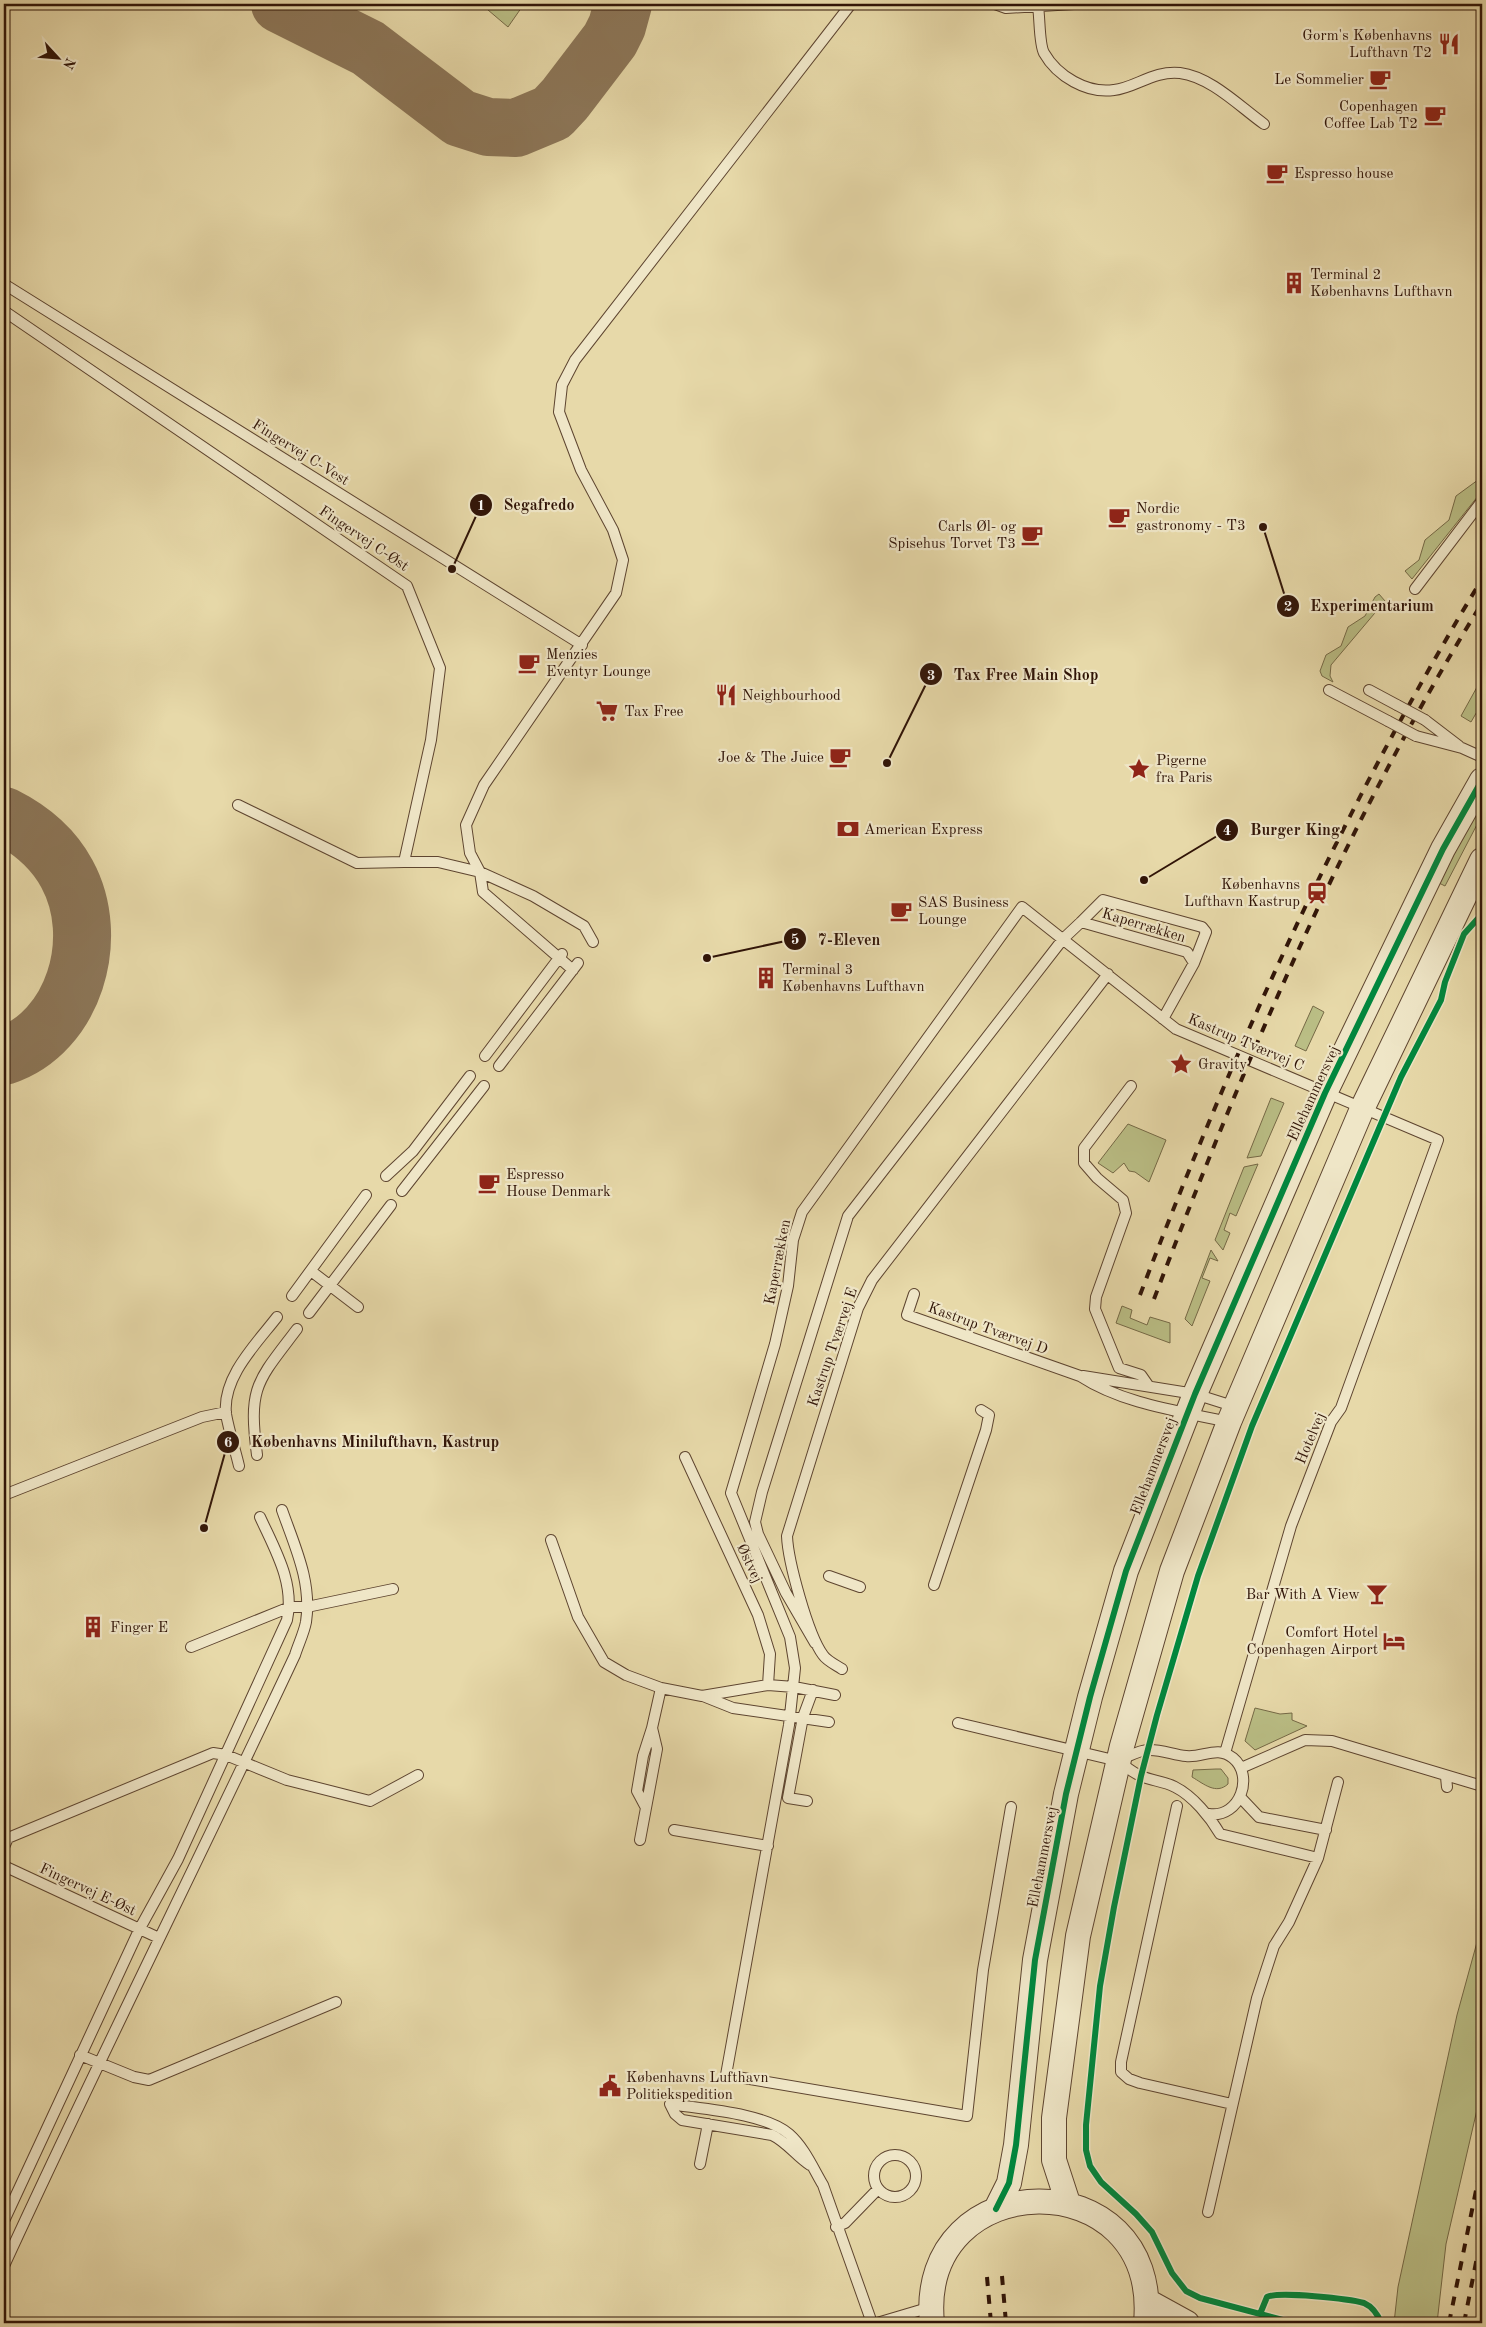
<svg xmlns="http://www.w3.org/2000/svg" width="1486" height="2327" viewBox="0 0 1486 2327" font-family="'Old Standard TT',serif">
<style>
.green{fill:#babe85;stroke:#756946}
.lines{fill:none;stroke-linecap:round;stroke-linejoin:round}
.taxiway{stroke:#8c7658;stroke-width:58}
.service-casing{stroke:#5e4530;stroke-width:12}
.tertiary-casing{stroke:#5e4530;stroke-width:26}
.service{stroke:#efe6c7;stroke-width:10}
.tertiary{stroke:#efe6c7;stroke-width:24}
.rail{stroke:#301407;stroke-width:4;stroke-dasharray:9 9;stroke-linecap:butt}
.service-bridge-casing{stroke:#5e4530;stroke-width:12;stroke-linecap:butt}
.service-bridge{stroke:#efe6c7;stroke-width:10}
.cycleway-casing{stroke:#efe6c7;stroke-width:9}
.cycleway{stroke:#00873e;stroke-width:6}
.labels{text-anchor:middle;stroke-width:4.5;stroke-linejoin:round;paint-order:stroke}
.poi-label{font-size:15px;fill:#301407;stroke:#efe6c7;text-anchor:start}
.street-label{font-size:15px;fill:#301407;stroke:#efe6c7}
.leader{fill:none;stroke:#301407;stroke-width:2}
.callout-dot{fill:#301407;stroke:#efe6c7;stroke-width:2}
.mark-label{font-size:15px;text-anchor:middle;font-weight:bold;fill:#fff}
.callout-label{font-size:16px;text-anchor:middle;font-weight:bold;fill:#301407;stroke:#efe6c7;stroke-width:4.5;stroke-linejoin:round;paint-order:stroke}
</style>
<rect width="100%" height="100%" fill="#e7d9a9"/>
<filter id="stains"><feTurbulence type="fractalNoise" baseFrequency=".004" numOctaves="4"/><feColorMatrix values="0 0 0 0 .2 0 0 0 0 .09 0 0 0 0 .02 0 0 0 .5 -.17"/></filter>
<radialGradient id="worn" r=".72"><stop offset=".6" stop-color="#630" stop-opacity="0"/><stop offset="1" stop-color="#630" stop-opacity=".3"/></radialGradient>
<path class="green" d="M481 4H524L508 27Z
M1482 477V491L1412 579 1405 571 1419 560 1425 540 1449 520 1456 496Z
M1379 594 1385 601 1331 665 1330 676 1333 682 1322 676 1320 671 1326 655 1341 646 1348 627 1365 616 1375 597Z
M1482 678V703L1471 722 1461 716Z
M1479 806 1482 808V815L1445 886 1439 883Z
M1313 1006 1324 1012 1306 1051 1295 1046Z
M1271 1098 1284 1103 1261 1156 1247 1158Z
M1128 1124 1166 1140 1149 1182 1135 1172 1129 1171 1124 1163 1113 1173 1098 1163Z
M1258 1164 1236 1216 1230 1213 1224 1230 1230 1233 1223 1250 1215 1240 1244 1167Z
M1211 1250 1218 1261 1210 1258 1202 1278 1210 1281 1192 1326 1185 1319Z
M1122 1306 1132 1310 1130 1318 1147 1325 1150 1317 1170 1323V1343L1116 1323Z
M1255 1708 1280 1714 1292 1713V1720L1307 1726 1255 1750 1245 1741Z
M1216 1769H1221L1228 1778V1784C1216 1795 1204 1784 1192 1777L1193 1770Z
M1482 1924V2088L1446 2244 1437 2323H1394L1398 2287 1457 2015Z"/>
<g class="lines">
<path class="taxiway" d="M280 4 368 48 460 118 488 127 516 128 552 113 565 99 610 40 617 26 623 4
M4 816C30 829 53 848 67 874 102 938 74 1033 4 1056"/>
<g class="service-casing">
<path id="service" d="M995 4 1006 8 1074 4
M1038 7C1040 18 1039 44 1044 53 1057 76 1087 94 1114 90 1135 88 1154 70 1180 73 1211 77 1239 106 1264 124
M4 284 582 645
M4 311 407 586 440 668 431 740 404 862H438L480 872
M1415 589 1482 501
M1329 690 1388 721
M1369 690 1397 705
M1425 720 1459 746
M1416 736 1462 748 1482 757
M238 805 357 863 404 862
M480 872 470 853 466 825 484 785 616 593 623 560 613 530 581 470 559 412 562 385 575 360 851 4
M1081 922 1103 900 1202 927 1206 932 1194 963
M573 970 483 892 480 872 533 896 584 926 593 942
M485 1056 562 954
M499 1066 578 963
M1131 1086 1084 1148V1163L1097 1178 1123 1200 1126 1213 1096 1297 1095 1309 1119 1368 1141 1375 1148 1385
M386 1176 413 1151 470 1076
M402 1191 484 1086
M311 1271 358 1307
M914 1294 907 1315 1080 1376C1123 1404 1179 1411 1229 1422
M292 1296 366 1195
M309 1313 391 1205
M1083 1376 1195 1394 1236 1407
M257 1455C248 1386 257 1382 297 1329
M685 1457 758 1615 770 1654 768 1685
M239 1466C235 1449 229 1431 226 1414 222 1377 257 1343 277 1317
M4 1495 202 1417 226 1412
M551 1540 578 1617 604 1662 626 1675 661 1688 702 1696 768 1685 794 1687 835 1695
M829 1576 860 1587
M934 1585 986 1430 989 1415 981 1410
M815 1643 786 1593 758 1534 755 1522 762 1492 848 1216 1063 939 1081 922 1187 952 1194 963 1163 1019
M191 1647 290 1607H307L393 1589
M842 1669C836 1665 827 1661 823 1655 808 1635 788 1561 787 1536L858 1308 872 1280 1108 974
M703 1696 733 1708 829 1722
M958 1723 1118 1761C1125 1766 1133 1773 1141 1776 1152 1781 1164 1781 1175 1787 1193 1796 1210 1817 1220 1834L1318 1858
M1119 1760C1128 1757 1139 1750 1148 1750 1160 1749 1174 1755 1186 1756 1203 1758 1217 1745 1233 1758 1254 1775 1241 1818 1209 1814
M1241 1768 1305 1740 1332 1741 1482 1786
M1446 1777 1447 1787
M1241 1798 1259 1817 1326 1830
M807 1801 788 1798 803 1717 813 1690
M645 1806 637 1791 643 1756 652 1728
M1177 1806 1121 2062V2072L1129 2079 1140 2083 1232 2104
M1011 1807 983 1970 967 2116 726 2075 789 1725 795 1668 790 1637 731 1493 775 1344 788 1286 793 1240 802 1212 1022 907 1176 1029 1438 1140 1341 1408 1331 1422 1291 1526 1225 1753
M674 1830 768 1846
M640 1840 657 1749 652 1728 661 1688
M4 1847 8 1838 213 1753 226 1755 287 1780 370 1801 418 1775
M4 1866 159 1938
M80 2055 134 2077 149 2080 336 2002
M670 2104C702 2109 765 2113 789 2134 804 2147 813 2168 823 2185L872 2323
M670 2104 675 2114 682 2120 772 2135C787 2142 796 2156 810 2165
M874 2176a21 21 0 1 1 42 0a21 21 0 1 1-42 0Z
M700 2164 708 2124
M1208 2212 1257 1998 1274 1946 1289 1922 1318 1858 1338 1782
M4 2221 139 1930 178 1859 287 1620C295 1583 275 1550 260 1517
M836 2227 845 2223 878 2189
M4 2266C98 2061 199 1860 295 1655 298 1645 304 1633 306 1622 312 1582 295 1547 282 1510
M877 2323 931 2307"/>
</g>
<g class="tertiary-casing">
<path id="tertiary" d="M1068 2203 1054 2160V2118L1078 1936 1122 1746 1172 1571 1229 1422 1362 1109 1482 860
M996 2209 1009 2183 1016 2145 1035 1960 1066 1794 1090 1697 1126 1571 1195 1394 1325 1093 1443 849 1482 780
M1147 2301 1187 2323
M932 2323C916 2163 1161 2159 1146 2323"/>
</g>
<use href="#service" class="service"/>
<use href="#tertiary" class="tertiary"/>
<path class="rail" d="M1140 1295C1234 1048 1344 806 1482 579
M1154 1299C1245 1060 1347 821 1482 603
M1002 2276 1006 2323
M987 2277 991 2323
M1449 2323 1482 2161
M1464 2323 1482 2232"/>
<g class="service-bridge-casing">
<path id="service-bridge" d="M1397 705 1425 720
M1388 721 1416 736"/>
</g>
<use href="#service-bridge" class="service-bridge"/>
<g class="cycleway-casing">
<path id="cycleway" d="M996 2209 1009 2183 1016 2145 1035 1960 1066 1794 1090 1697 1126 1571 1195 1394 1325 1093 1443 849 1482 780
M1260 2314 1267 2297C1279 2291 1350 2299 1364 2303 1373 2307 1378 2315 1381 2323
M1294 2323 1200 2298 1186 2291 1172 2273 1152 2232 1136 2214 1101 2182 1090 2166 1086 2150V2125L1100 1986 1114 1907 1141 1776 1157 1715 1198 1576 1252 1426 1401 1077 1441 1000 1445 982 1464 934 1482 914"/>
</g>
<use href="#cycleway" class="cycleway"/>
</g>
<defs>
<g id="restaurant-bare" transform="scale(1.725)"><path d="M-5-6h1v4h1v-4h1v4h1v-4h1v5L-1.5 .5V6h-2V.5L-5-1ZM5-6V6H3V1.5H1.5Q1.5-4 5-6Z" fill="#8f2418" stroke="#efe6c7" stroke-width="2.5" paint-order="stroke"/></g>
<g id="cafe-bare" transform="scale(1.725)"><path d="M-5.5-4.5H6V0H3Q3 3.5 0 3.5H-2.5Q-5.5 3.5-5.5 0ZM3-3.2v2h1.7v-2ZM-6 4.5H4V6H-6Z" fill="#8f2418" stroke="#efe6c7" stroke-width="2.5" paint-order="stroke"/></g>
<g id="building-bare" transform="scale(1.725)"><path d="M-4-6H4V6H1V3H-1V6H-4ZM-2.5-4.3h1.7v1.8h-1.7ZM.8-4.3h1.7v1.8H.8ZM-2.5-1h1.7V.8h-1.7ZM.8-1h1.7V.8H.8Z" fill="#8f2418" stroke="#efe6c7" stroke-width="2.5" paint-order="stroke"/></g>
<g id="supermarket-bare" transform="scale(1.725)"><path d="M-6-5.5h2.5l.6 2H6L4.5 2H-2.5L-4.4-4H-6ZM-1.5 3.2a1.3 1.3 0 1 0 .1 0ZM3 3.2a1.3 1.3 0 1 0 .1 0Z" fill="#8f2418" stroke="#efe6c7" stroke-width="2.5" paint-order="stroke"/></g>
<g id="sight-bare" transform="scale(1.725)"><path d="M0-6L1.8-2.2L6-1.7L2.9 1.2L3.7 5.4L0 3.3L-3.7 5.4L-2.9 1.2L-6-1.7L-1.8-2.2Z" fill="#8f2418" stroke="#efe6c7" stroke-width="2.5" paint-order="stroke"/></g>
<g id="bank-bare" transform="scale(1.725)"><path d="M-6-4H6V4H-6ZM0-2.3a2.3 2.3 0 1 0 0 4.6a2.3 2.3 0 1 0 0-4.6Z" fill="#8f2418" stroke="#efe6c7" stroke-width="2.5" paint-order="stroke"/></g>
<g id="station-bare" transform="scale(1.725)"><path d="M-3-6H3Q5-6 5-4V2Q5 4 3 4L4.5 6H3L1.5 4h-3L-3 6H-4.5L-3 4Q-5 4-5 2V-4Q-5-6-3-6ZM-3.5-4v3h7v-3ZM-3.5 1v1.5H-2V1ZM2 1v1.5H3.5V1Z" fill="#8f2418" stroke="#efe6c7" stroke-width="2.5" paint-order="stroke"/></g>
<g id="bar-bare" transform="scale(1.725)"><path d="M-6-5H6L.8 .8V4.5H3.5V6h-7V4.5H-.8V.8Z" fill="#8f2418" stroke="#efe6c7" stroke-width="2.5" paint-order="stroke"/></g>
<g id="hotel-bare" transform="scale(1.725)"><path d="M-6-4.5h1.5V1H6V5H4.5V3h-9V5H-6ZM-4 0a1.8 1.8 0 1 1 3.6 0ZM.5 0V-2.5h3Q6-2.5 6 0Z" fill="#8f2418" stroke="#efe6c7" stroke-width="2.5" paint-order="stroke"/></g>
<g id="civic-bare" transform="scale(1.725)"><path d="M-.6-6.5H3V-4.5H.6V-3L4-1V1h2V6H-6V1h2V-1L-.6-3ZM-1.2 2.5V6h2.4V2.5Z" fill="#8f2418" stroke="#efe6c7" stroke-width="2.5" paint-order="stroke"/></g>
</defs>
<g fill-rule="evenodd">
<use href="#restaurant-bare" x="1449" y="44"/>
<use href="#cafe-bare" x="1380" y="79"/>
<use href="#cafe-bare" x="1435" y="115"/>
<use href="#cafe-bare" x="1277" y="173"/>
<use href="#building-bare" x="1294" y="283"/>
<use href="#cafe-bare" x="1119" y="517"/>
<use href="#cafe-bare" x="1032" y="535"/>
<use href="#cafe-bare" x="529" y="663"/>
<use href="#restaurant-bare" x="726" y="695"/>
<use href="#supermarket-bare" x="607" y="711"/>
<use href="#cafe-bare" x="840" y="757"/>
<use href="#sight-bare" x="1139" y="769"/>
<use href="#bank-bare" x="848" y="829"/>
<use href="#station-bare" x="1317" y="893"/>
<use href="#cafe-bare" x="901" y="911"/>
<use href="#building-bare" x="766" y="978"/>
<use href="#sight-bare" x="1181" y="1064"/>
<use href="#cafe-bare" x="489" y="1183"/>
<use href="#bar-bare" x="1377" y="1594"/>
<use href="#building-bare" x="93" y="1627"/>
<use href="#hotel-bare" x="1394" y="1641"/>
<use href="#civic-bare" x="610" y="2086"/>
</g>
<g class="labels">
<g class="poi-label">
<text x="1432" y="40" text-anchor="end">Gorm's Københavns<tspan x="1432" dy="17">Lufthavn T2</tspan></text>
<text x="1364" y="84" text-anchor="end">Le Sommelier</text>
<text x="1418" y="111" text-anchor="end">Copenhagen<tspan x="1418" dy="17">Coffee Lab T2</tspan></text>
<text x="1294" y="178">Espresso house</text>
<text x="1310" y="279">Terminal 2<tspan x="1310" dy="17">Københavns Lufthavn</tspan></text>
<text x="1136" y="513">Nordic<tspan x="1136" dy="17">gastronomy - T3</tspan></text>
<text x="1016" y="531" text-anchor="end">Carls Øl- og<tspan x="1016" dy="17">Spisehus Torvet T3</tspan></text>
<text x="546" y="659">Menzies<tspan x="546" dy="17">Eventyr Lounge</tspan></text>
<text x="742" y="700">Neighbourhood</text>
<text x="624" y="716">Tax Free</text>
<text x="824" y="762" text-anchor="end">Joe &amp; The Juice</text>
<text x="1156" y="765">Pigerne<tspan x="1156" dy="17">fra Paris</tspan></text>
<text x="864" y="834">American Express</text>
<text x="1300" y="889" text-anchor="end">Københavns<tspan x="1300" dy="17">Lufthavn Kastrup</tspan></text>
<text x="918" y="907">SAS Business<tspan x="918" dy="17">Lounge</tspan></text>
<text x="782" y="974">Terminal 3<tspan x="782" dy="17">Københavns Lufthavn</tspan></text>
<text x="1198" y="1069">Gravity</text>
<text x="506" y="1179">Espresso<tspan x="506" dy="17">House Denmark</tspan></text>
<text x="1360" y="1599" text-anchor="end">Bar With A View</text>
<text x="110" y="1632">Finger E</text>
<text x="1378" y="1637" text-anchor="end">Comfort Hotel<tspan x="1378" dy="17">Copenhagen Airport</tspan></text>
<text x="626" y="2082">Københavns Lufthavn<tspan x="626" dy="17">Politiekspedition</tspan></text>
</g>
<g class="street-label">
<text transform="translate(301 452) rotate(32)" y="5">Fingervej C-Vest</text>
<text transform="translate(364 538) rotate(34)" y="5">Fingervej C-Øst</text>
<text transform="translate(1144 925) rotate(17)" y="5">Kaperrækken</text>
<text transform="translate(1246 1042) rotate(23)" y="5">Kastrup Tværvej C</text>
<text transform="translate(1313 1093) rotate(-65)" y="5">Ellehammersvej</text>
<text transform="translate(777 1262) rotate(-79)" y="5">Kaperrækken</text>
<text transform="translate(988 1328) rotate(20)" y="5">Kastrup Tværvej D</text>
<text transform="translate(832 1347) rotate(-71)" y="5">Kastrup Tværvej E</text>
<text transform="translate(1310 1438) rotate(-67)" y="5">Hotelvej</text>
<text transform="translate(1153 1466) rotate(-69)" y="5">Ellehammersvej</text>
<text transform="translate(750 1563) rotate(65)" y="5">Østvej</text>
<text transform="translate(1042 1857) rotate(-79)" y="5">Ellehammersvej</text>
<text transform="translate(88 1889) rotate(25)" y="5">Fingervej E-Øst</text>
</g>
</g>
<path class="leader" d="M452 569L481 505M1263 527L1288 606M887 763L931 674M1144 880L1227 830M707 958L795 939M204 1528L228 1442"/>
<g class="callout-dot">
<circle cx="452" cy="569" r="5"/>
<circle cx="1263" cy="527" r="5"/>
<circle cx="887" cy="763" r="5"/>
<circle cx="1144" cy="880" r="5"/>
<circle cx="707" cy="958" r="5"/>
<circle cx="204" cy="1528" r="5"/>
<circle cx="481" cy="505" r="12"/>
<circle cx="1288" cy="606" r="12"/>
<circle cx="931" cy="674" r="12"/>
<circle cx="1227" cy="830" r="12"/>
<circle cx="795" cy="939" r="12"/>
<circle cx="228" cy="1442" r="12"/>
</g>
<g class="mark-label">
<text x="481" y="510">1</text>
<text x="1288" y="611">2</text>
<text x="931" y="680">3</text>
<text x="1227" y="835">4</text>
<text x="795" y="944">5</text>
<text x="228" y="1447">6</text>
</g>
<g class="callout-label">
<text x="539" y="510">Segafredo</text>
<text x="1372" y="611">Experimentarium</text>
<text x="1026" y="680">Tax Free Main Shop</text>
<text x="1295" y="835">Burger King</text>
<text x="849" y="945">7-Eleven</text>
<text x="375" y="1447">Københavns Minilufthavn, Kastrup</text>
</g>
<rect width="1486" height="2327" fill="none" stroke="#e7d9a9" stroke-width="20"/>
<rect x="5" y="5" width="1476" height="2317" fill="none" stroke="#301407" stroke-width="2.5"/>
<rect x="10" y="10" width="1466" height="2307" fill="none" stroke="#301407"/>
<g transform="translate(58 58) rotate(116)" stroke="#efe6c7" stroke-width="4" paint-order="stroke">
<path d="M0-4L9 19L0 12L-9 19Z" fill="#301407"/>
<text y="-8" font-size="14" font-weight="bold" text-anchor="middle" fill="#301407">N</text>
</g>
<rect width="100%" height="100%" filter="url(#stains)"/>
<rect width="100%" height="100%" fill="url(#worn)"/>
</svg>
